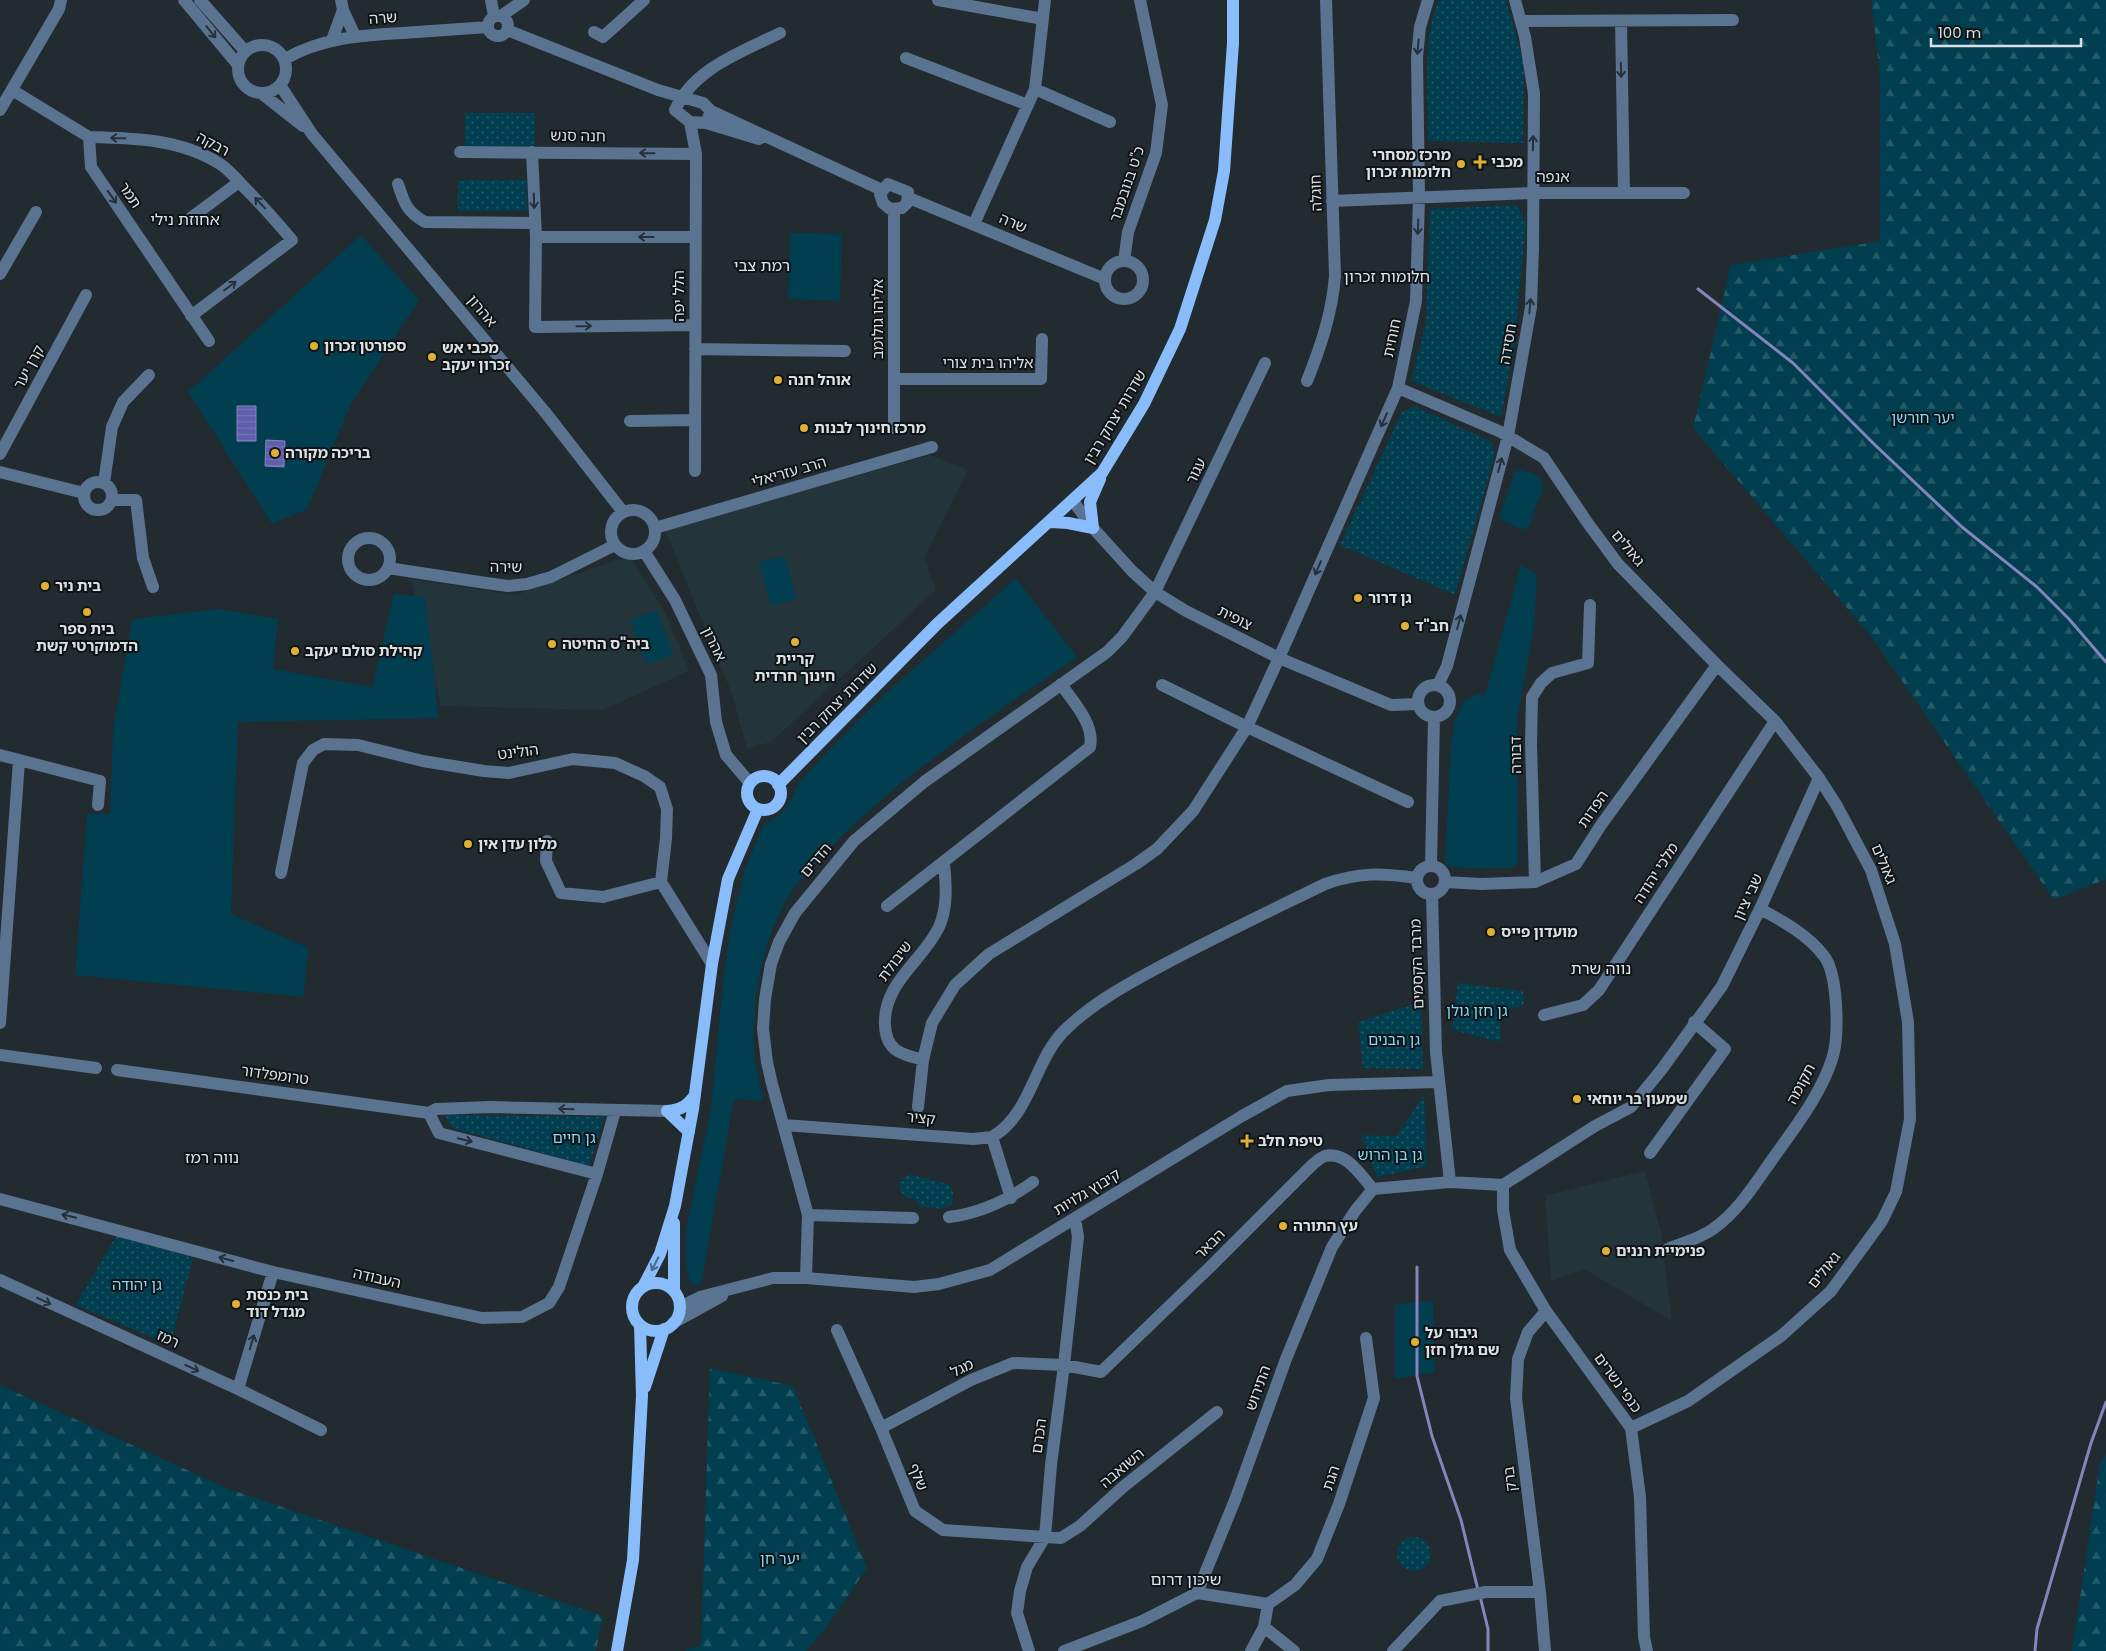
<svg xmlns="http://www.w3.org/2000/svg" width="2106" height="1651" viewBox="0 0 2106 1651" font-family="Poppins,'Noto Sans Hebrew',sans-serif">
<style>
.built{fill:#23343b}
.grass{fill:#003e50}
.forest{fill:url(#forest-firs)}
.park{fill:url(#park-dots)}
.water{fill:url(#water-rules);stroke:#8485bd}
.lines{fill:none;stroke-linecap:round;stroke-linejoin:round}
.stream{stroke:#8485bd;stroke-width:3}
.minor{stroke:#5a7391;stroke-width:12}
.major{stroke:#88bcfa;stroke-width:12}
.oneway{stroke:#26303a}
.oneway2{stroke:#4c6888}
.poi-dot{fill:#e0b034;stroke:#0f1315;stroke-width:2}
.labels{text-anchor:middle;stroke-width:4;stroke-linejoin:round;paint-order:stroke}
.street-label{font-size:15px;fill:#dbe1e3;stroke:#0f1315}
.poi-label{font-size:15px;font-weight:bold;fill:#dbe1e3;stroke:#0f1315;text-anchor:start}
.park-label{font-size:15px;fill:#85d7f8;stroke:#0f1315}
.neighbourhood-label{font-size:16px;fill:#dae6ec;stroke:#0f1315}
</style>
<defs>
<pattern id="forest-firs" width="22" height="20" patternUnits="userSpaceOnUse" patternTransform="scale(1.25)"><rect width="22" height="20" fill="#003e50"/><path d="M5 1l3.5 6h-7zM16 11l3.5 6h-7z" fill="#255a69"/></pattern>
<pattern id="park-dots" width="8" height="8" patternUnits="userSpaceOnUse" patternTransform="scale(1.25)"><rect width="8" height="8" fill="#003e50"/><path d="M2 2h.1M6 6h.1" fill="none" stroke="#255a69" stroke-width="1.8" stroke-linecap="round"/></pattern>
<pattern id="water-rules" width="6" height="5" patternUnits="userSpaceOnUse" patternTransform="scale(1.25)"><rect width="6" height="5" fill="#5e5ead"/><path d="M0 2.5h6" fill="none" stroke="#7475b8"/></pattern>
</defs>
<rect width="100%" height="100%" fill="#222b2f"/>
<path class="built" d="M930 455 968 470 924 558 936 590 771 742 747 749 732 694 665 530Z
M630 556 667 616 689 671 603 710 441 706 411 579 515 595Z
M1645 1171 1661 1232 1672 1321 1584 1269 1551 1281 1545 1196Z"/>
<path class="grass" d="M790 233 842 234 840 301 788 299Z
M361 235 419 300 351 404 307 509 272 524 188 392Z
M1521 470 1538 475C1547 491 1542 491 1536 505 1533 512 1532 519 1530 526L1524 530 1499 519 1515 471Z
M785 556 797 599 771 606 759 562Z
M1521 565 1537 574 1534 627 1517 719 1518 861 1512 868H1468L1445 866 1451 744 1454 723 1464 700 1469 699 1476 694 1485 695Z
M1016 578 1077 657C993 715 906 771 834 844 817 861 797 880 785 902 761 948 751 1000 754 1052 756 1068 760 1085 763 1101L734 1099 701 1284 693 1285 689 1279 686 1263V1231L711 1109 724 973 732 922 745 869 763 826 780 815 791 801 798 784 827 752 883 696Z
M394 594 425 597 439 718 238 722 231 914 309 948 303 997 75 975 87 814H110L113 729 132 619 218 609 278 619 273 669 372 687Z
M657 610 673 655 646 664 630 620Z
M1433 1301 1435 1372 1395 1379V1304Z"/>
<path class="forest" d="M1871 0H2106V879L2054 900 1870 635 1693 428 1731 265 1880 241V76Z
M710 1368 793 1386 867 1568 826 1628 806 1651H685L701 1645Z
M0 1385 229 1489 603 1616 596 1651H0Z
M2106 1454V1651H2072L2100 1463Z"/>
<path class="park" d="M1439 0H1506L1524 64 1523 143 1428 141C1429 101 1422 36 1439 0Z
M465 113H535V147H465Z
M458 180H527V211H458Z
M1516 205 1526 222 1514 348 1501 417 1411 381 1426 323 1430 209Z
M1414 406 1490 441 1493 445 1494 457 1455 595 1340 545 1402 412Z
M1458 983 1523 991 1524 1005 1500 1012 1501 1042 1452 1030Z
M1421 1002 1423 1069 1363 1068 1358 1022Z
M1424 1095 1427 1166 1377 1177 1361 1135 1397 1136Z
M444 1115 604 1117 589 1166 453 1128Z
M909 1174 948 1184 953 1192 952 1205 942 1209 918 1206 917 1200 903 1196 900 1190V1182Z
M117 1234 193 1258 170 1345 76 1305Z
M1397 1554a17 17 0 1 1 34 0a17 17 0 1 1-34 0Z"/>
<path class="water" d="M237 406H256V441H237Z
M266 440 285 441 284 467 265 466Z"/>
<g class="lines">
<path class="stream" d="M1698 289 1793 363 1875 445 1962 527 2037 587 2069 619 2106 662
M1417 1267V1376L1432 1436 1461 1520 1478 1590
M1480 1596 1488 1629V1651
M2035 1651 2037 1629 2091 1443 2106 1402"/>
<path class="minor" d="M184 0 238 65
M200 0 245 51
M341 0 343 10 355 36
M491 0 494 16
M938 0 1043 19
M488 26a10 10 0 1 1 20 0a10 10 0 1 1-20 0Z
M501 16 524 0
M1522 21 1733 20
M1621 21 1624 193
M507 30 658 90 703 103 711 111 882 190
M594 32 603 37 644 0
M332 40 343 10
M238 69a24 24 0 1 1 48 0a24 24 0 1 1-48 0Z
M906 58 1028 105
M285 59C321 38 362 35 403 33 431 31 459 29 488 27
M280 85 312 134 545 412 623 512
M1035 89 1110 122
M12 90 89 137
M261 93 303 126
M0 110 59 9 61 0
M711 111 706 123 690 122 675 110C694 68 742 52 780 33
M690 122 696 154 695 471
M706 123 759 139
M89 137C134 138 181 139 220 164 228 169 236 178 242 185 260 203 276 221 292 240L191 316
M89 137 91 167 209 341
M460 152 696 154
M532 152 536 237 535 327 695 325
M398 184C404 203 407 212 425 222L535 223
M888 184 908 192 907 203 902 208 890 209 883 203 880 194Z
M909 198 1105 279
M1332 201 1533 193H1684
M188 220 239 182
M974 224 1035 89 1045 0
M536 237H695
M1124 261 1128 232 1156 153 1162 105 1140 0
M1105 280a19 19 0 1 1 38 0a19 19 0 1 1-38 0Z
M0 274 36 212
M695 349 845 351
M895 379H1041L1042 339
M1307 381C1321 346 1332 313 1335 276L1326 0
M1398 388 1501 432 1544 458 1587 522 1618 564 1717 665 1775 721 1819 778 1837 806 1871 870 1895 944 1908 1022 1910 1119 1896 1192 1882 1221 1831 1291 1781 1336 1688 1401 1631 1428
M630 421 695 420
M894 428V210
M0 454 86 295
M0 472 84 493
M84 496a14 14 0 1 1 28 0a14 14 0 1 1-28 0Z
M104 483 112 427 123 402 149 375
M112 500H136L143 558 153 587
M1073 501 1093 528 1132 571 1155 592 1186 611 1279 658 1391 705 1418 704
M611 532a22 22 0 1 1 44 0a22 22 0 1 1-44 0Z
M655 528 932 447
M348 559a21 21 0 1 1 42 0a21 21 0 1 1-42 0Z
M644 551 675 600 711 675 716 722 726 755 750 783
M388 568 486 583 508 586 527 584 551 577 615 545
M1418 701a16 16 0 1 1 32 0a16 16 0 1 1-32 0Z
M1162 685 1247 727 1408 802
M1438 685 1447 666 1508 436 1531 307 1533 247 1534 94 1525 37 1515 0
M0 755 100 781 98 805
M547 841 546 861 561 893 603 897 661 882
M1431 866 1434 717
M1417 880a14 14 0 1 1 28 0a14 14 0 1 1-28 0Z
M281 873 303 763 313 750 324 744 358 745 423 761 484 771 509 773 573 759 615 763 644 776 660 787 667 809 666 838 661 882 712 964
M1445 882 1482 884 1535 882 1576 864 1601 825 1717 665
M1535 882 1531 744 1532 697 1541 683 1552 673 1588 663 1590 605
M1432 894 1436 1052 1450 1182
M887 906 1090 747C1095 724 1073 702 1061 684
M1544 1015 1583 1005 1599 990 1775 721
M0 1023 19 761
M0 1055 96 1068
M923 1060C901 1054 886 1051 885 1025 883 983 922 962 939 927 948 907 946 884 944 863
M117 1070 429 1113 436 1109 490 1107 667 1111
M918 1107 923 1060 932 1023 955 985 989 954 1136 864 1157 849 1193 811 1247 727 1279 658 1398 388 1416 301 1419 197 1417 57 1420 27 1428 0
M429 1113 439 1133 597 1174
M784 1125 973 1139 992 1137 1011 1198
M992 1137C1032 1114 1034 1059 1066 1029 1094 1002 1128 984 1161 966 1215 937 1270 911 1325 884 1359 872 1382 873 1417 878
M1650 1153 1725 1049 1694 1022
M1503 1185 1595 1126 1631 1107 1662 1069 1722 986 1760 909 1819 778
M1503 1185V1210L1510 1250 1546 1311 1631 1428 1640 1497 1644 1637 1647 1651
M0 1199 273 1272 482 1318 522 1317 549 1303 559 1287 597 1174 615 1111
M808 1215 913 1218
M949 1217C981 1213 1008 1200 1033 1182
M1668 1249C1682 1243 1701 1238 1713 1229 1739 1211 1756 1182 1774 1157 1796 1126 1822 1093 1833 1056 1839 1034 1838 974 1824 956 1808 935 1783 921 1760 909
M806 1278 808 1215 772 1084 767 1062 763 1029 765 999 771 964 779 942 795 913 854 841 924 782 1107 652 1122 637 1155 592 1265 363
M0 1280 238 1389 321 1430
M680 1307 700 1297 773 1278H806L914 1287 939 1284 990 1270 1242 1116 1287 1091 1329 1085 1438 1082
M673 1323 722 1296
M837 1330 881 1428 915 1511 943 1530 1061 1538 1080 1526 1123 1487 1217 1412
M238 1389 273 1272
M881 1428 971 1380 1013 1363 1064 1365 1101 1372 1209 1268 1309 1168C1313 1164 1320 1158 1325 1156 1347 1151 1361 1176 1373 1189
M1197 1593 1268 1604 1295 1585 1317 1559 1339 1504 1374 1398 1366 1338
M1264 1627 1294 1651
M1029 1651 1017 1613 1020 1591 1027 1567 1045 1537 1051 1465 1064 1365 1078 1237 1075 1218
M1064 1651 1142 1621 1197 1593 1235 1500 1286 1359 1332 1247 1355 1211 1373 1189 1450 1182 1503 1185
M1251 1651 1264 1627 1268 1604
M1393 1651 1440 1601 1486 1592H1540
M1545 1651 1540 1592 1516 1398 1518 1359 1528 1332 1546 1311"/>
<path class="major" d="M1050 522 1068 523 1093 528 1090 502 1100 479
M747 793a17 17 0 1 1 34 0a17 17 0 1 1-34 0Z
M778 785 937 624 1102 473 1144 404 1180 329 1215 220 1224 171 1233 43V0
M667 1111C681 1110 687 1106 695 1095
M667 1111 689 1132
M632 1307a24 24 0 1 1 48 0a24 24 0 1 1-48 0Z
M643 1287 660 1254 675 1206 693 1109 712 964 728 879 758 809
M674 1291V1223
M645 1387 664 1329
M617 1651 633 1560 642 1396 640 1325"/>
</g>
<defs><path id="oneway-shaft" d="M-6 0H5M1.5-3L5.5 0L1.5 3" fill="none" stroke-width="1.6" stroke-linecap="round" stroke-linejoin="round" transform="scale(1.25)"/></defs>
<g class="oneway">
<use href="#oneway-shaft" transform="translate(211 32) rotate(51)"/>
<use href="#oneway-shaft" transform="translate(1418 47) rotate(95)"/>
<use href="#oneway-shaft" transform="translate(1621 70) rotate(89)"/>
<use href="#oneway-shaft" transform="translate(118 138) rotate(-179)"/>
<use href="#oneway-shaft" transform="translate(1533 143) rotate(-89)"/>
<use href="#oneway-shaft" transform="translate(647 153) rotate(-179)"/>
<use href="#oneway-shaft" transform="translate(112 197) rotate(55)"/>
<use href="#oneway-shaft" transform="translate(534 201) rotate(88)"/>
<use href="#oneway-shaft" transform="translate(260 203) rotate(-134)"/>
<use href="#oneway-shaft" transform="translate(1418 227) rotate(92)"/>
<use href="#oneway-shaft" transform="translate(646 237) rotate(-180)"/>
<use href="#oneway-shaft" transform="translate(230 286) rotate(-37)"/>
<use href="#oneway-shaft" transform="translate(1530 306) rotate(-85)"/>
<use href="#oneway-shaft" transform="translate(584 326) rotate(-1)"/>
<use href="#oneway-shaft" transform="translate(1384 420) rotate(114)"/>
<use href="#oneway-shaft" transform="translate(1500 465) rotate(-75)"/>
<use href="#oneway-shaft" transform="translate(1318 568) rotate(113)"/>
<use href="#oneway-shaft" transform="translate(1459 622) rotate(-75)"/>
<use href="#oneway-shaft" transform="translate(566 1109) rotate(-178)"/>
<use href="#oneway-shaft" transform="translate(465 1140) rotate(14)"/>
<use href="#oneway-shaft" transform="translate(69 1216) rotate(-166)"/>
<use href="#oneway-shaft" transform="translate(226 1259) rotate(-165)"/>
<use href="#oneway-shaft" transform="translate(44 1301) rotate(25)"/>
<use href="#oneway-shaft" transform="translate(252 1342) rotate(-73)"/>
<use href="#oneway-shaft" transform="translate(192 1368) rotate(25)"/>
</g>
<use class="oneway2" href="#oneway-shaft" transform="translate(655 1264) rotate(117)"/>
<g class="poi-dot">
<path d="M1477.5 154.5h5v5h5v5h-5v5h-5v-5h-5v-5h5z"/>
<circle cx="1461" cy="164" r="5"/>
<circle cx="314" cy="346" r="5"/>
<circle cx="432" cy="357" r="5"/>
<circle cx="778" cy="380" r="5"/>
<circle cx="804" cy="428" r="5"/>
<circle cx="275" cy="453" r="5"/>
<circle cx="45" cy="586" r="5"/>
<circle cx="1358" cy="598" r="5"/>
<circle cx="87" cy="612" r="5"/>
<circle cx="1405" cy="626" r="5"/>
<circle cx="795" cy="642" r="5"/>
<circle cx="552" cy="644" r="5"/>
<circle cx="295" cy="651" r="5"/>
<circle cx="468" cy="844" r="5"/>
<circle cx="1491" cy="932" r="5"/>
<circle cx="1577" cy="1099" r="5"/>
<path d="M1244.5 1133.5h5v5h5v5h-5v5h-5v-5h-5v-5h5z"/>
<circle cx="1283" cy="1226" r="5"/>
<circle cx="1606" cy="1251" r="5"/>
<circle cx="236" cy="1304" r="5"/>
<circle cx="1415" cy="1342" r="5"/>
</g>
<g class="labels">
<g class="street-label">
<text transform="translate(383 18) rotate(-4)" y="5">שרה</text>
<text transform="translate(578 136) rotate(1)" y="5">חנה סנש</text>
<text transform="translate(213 144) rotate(28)" y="5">רבקה</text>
<text x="1553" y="182">אנפה</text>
<text transform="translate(1127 184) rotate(-71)" y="5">כ"ט בנובמבר</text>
<text transform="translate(1316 193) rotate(-92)" y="5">חוגלה</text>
<text transform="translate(130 195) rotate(56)" y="5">תמר</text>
<text transform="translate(1013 223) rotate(23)" y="5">שרה</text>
<text transform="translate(679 296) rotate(-90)" y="5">הלל יפה</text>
<text transform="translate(482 311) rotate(50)" y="5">אהרון</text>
<text transform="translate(878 319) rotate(-90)" y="5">אליהו גולומב</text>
<text transform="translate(1392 338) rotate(-78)" y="5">חוחית</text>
<text transform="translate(1508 344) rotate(-80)" y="5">חסידה</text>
<text x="988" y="368">אליהו בית צורי</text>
<text transform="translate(29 367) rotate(-61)" y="5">קרן יער</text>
<text transform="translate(1115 417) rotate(-59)" y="5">שדרות יצחק רבין</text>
<text transform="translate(1196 471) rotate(-64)" y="5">עגור</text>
<text transform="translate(789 472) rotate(-16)" y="5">הרב עזריאלי</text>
<text transform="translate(1628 548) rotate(50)" y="5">גאולים</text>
<text transform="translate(506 567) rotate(1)" y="5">שירה</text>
<text transform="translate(1235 618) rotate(27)" y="5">צופית</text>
<text transform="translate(714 644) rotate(64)" y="5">אהרון</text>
<text transform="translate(837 703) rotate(-45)" y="5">שדרות יצחק רבין</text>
<text transform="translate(518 752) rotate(-7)" y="5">הולינט</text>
<text transform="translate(1516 755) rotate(-91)" y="5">דבורה</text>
<text transform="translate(1593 809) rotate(-55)" y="5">הפדות</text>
<text transform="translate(816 860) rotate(-50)" y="5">הדרים</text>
<text transform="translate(1884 864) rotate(67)" y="5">גאולים</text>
<text transform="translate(1656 873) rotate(-57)" y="5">מלכי יהודה</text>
<text transform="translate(1748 897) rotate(-65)" y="5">שבי ציון</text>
<text transform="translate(895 961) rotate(-53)" y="5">שיבולת</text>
<text transform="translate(1417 964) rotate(-92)" y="5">מרבד הקסמים</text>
<text transform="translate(275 1075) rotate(8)" y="5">טרומפלדור</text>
<text transform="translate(1801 1084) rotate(-62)" y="5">תקומה</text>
<text transform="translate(921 1118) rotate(5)" y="5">קציר</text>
<text transform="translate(1087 1192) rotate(-31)" y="5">קיבוץ גלויות</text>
<text transform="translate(1210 1244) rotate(-45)" y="5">הבאר</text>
<text transform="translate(1824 1270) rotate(-51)" y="5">גאולים</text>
<text transform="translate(377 1278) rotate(13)" y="5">העבודה</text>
<text transform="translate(168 1339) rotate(25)" y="5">רמז</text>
<text transform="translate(962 1368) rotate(-26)" y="5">מגל</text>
<text transform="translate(1618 1383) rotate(54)" y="5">כנפי נשרים</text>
<text transform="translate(1258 1388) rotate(-70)" y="5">התירוש</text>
<text transform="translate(1039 1436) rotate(-82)" y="5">הכרם</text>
<text transform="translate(1122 1468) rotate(-40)" y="5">השואבה</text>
<text transform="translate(918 1477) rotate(68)" y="5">שלף</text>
<text transform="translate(1331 1478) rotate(-72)" y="5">הגת</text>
<text transform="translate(1510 1479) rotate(-97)" y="5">ברק</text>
</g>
<g class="poi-label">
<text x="1451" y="160" text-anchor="end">מרכז מסחרי<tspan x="1451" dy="17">חלומות זכרון</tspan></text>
<text x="1491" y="167">מכבי</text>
<text x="324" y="351">ספורטן זכרון</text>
<text x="442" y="353">מכבי אש<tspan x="442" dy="17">זכרון יעקב</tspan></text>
<text x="788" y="385">אוהל חנה</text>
<text x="814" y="433">מרכז חינוך לבנות</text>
<text x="285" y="458">בריכה מקורה</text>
<text x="55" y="591">בית ניר</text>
<text x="1368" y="603">גן דרור</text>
<text x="1415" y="631">חב"ד</text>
<text x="87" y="634" text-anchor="middle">בית ספר<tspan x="87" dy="17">הדמוקרטי קשת</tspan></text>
<text x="562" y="649">ביה"ס החיטה</text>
<text x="305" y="656">קהילת סולם יעקב</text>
<text x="795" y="664" text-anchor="middle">קריית<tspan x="795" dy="17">חינוך חרדית</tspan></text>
<text x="478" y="849">מלון עדן אין</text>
<text x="1501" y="937">מועדון פייס</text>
<text x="1587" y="1104">שמעון בר יוחאי</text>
<text x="1258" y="1146">טיפת חלב</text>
<text x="1293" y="1231">עץ התורה</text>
<text x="1616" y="1256">פנימיית רננים</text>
<text x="246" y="1300">בית כנסת<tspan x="246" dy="17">מגדל דוד</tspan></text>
<text x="1425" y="1338">גיבור על<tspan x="1425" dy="17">שם גולן חזן</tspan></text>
</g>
<g class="park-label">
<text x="1923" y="423">יער חורשן</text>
<text x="1477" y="1016">גן חזן גולן</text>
<text x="1394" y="1045">גן הבנים</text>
<text x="574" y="1143">גן חיים</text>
<text x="1390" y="1160">גן בן הרוש</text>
<text x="137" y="1290">גן יהודה</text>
<text x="780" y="1564">יער חן</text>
</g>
<g class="neighbourhood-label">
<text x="185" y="225">אחוזת נילי</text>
<text x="762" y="271">רמת צבי</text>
<text x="1387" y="282">חלומות זכרון</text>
<text x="1601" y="974">נווה שרת</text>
<text x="212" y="1163">נווה רמז</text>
<text x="1186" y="1585">שיכון דרום</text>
</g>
</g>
<path d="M1931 38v8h150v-8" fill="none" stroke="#dbe1e3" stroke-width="2.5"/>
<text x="1938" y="38" font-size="15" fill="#dbe1e3" stroke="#0f1315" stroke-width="4" paint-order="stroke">100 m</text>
</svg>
